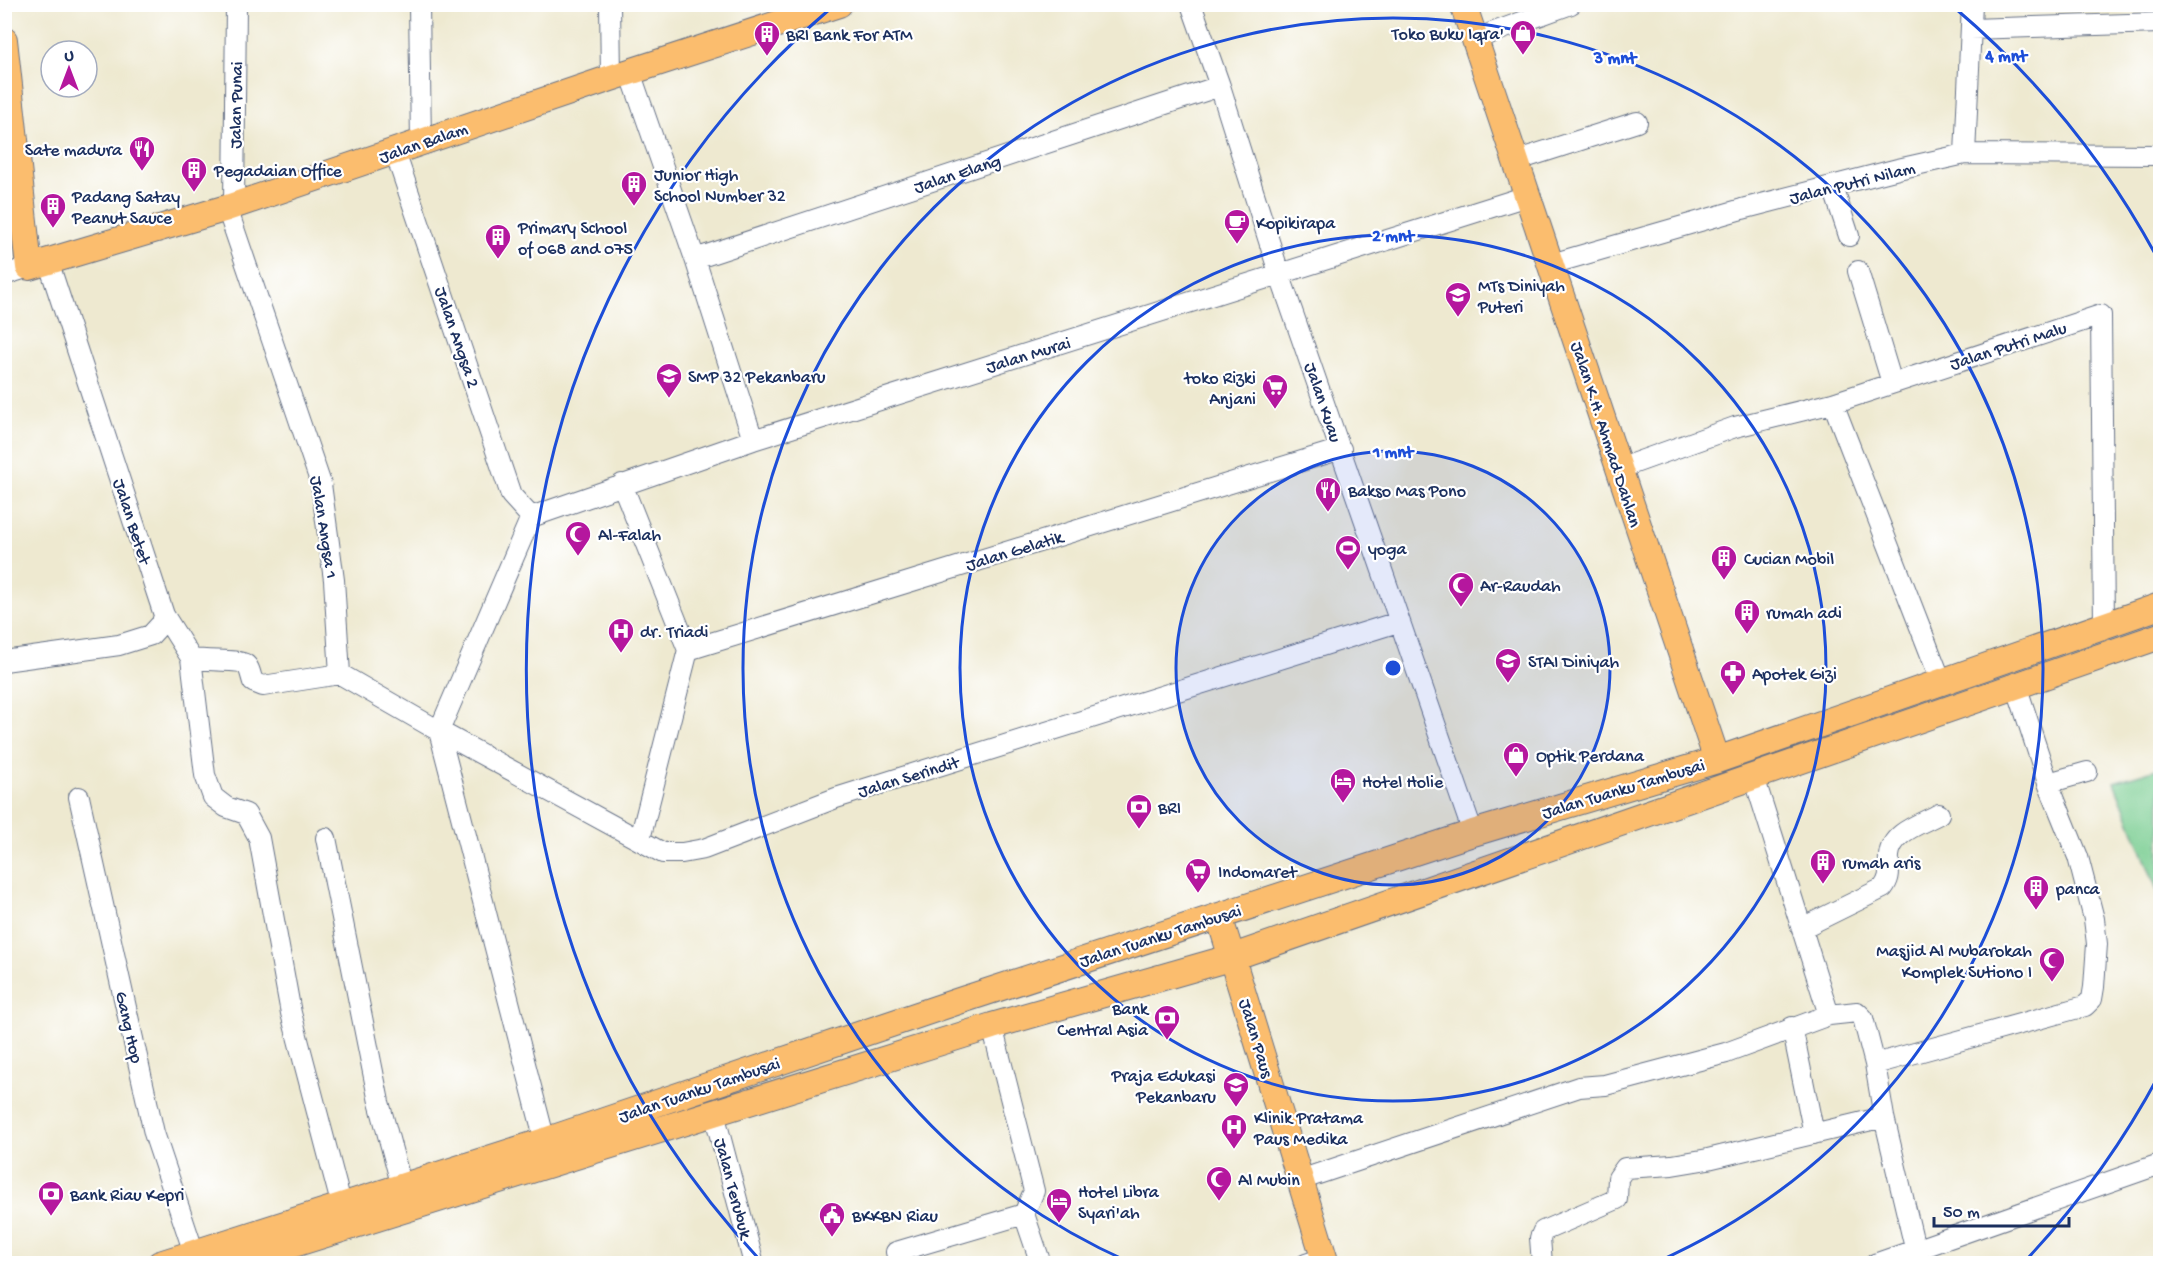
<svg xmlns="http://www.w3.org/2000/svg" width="2165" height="1268" viewBox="0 0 2165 1268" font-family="'Gochi Hand',sans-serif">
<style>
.green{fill:#77cc8f;stroke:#497e76;stroke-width:1.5}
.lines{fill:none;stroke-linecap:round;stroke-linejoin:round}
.minor-casing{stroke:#657086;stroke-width:22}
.major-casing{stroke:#657086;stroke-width:28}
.minor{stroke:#fff;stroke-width:20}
.major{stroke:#fbbd6e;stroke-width:26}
.ring{fill:none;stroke:#1d4ed8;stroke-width:3}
.labels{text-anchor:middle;stroke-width:4.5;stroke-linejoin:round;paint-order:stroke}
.poi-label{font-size:18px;fill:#1b2f5e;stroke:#fff;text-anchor:start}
.street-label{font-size:18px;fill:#1b2f5e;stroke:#fff}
.centre{fill:#1d4ed8;stroke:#fff;stroke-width:3}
.ring-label{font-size:18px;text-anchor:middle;font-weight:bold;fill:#1d4ed8;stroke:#fff;stroke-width:4.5;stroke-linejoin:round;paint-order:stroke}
</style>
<rect width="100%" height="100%" fill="#fff"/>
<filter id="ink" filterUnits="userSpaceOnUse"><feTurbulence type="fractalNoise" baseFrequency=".0167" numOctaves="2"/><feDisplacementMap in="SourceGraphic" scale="12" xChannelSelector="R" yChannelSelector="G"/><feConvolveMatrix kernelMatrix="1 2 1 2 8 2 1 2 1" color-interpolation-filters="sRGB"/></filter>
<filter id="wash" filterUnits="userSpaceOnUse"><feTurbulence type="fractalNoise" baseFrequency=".008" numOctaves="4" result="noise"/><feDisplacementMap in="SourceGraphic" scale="24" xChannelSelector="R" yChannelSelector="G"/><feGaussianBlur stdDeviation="1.35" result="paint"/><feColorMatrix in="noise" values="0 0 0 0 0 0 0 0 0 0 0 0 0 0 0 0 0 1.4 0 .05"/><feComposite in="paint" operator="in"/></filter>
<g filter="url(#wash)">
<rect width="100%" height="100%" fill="#eee9d0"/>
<path class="green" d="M2160 768V897L2114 782Z"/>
</g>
<g filter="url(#ink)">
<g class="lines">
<g class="minor-casing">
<path id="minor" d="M419 4 421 143
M610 4 611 78
M1191 4 1220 86 1280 276 1473 833
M1971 29 2160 23
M1475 39 1571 4
M630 72 695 259 753 440
M395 152 511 495 531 517
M1965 154 1972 4
M1515 161 1637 122
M1833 187 1849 236
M234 205 236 4
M227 208 321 484 334 580 340 674 439 731 663 853H682L704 849 836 798 1398 622
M695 259 1220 86
M1551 264 1742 209 1898 169 1965 154 2160 155
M1858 271 1892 383
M4 275 29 267
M1833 403 1941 681
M1618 469 1735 427 1833 403 2101 315 2104 626
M622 484 688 650 640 839
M531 517 753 440 1527 196
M531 517 439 731 545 1141
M164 615 191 658C204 662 238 659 245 664 250 667 251 677 253 682L263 686 340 674
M688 650 1341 449
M191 658 205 775 213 797 226 807 246 814 259 838 291 1013 342 1207
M4 661 119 645 151 635 162 623 164 615 48 261
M1754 777 1829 1015
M2048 783 2087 772
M79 797 154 1133 194 1253
M326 838 379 1102 402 1187
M1802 928 1883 888C1892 876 1888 870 1889 856 1891 832 1921 824 1939 814
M992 1026 1034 1191 1024 1214 1041 1264
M1792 1027 1814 1134
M1875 1064 2085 1006 2092 999 2094 987 2097 944 2094 919 2078 857 2048 783 2016 685
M714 1113 754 1264
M1300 1180 1579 1087 1605 1085 1726 1053 1829 1015 1857 1012 1863 1018 1875 1064 1884 1117 1915 1248
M900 1264 896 1252 1024 1214
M1306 1264 1324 1258
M1542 1264 1540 1238 1543 1231 1617 1199 1618 1178 1625 1168 1672 1165 1708 1159 1884 1117
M1875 1264 2160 1164"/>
</g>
<g class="major-casing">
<path id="major" d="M1463 4 1717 760
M4 40 29 267 227 208 611 78 839 4
M1219 916 1326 1264
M160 1264 545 1141 959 1001 1473 833 1717 760 2160 606
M230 1264 992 1026 1233 957 2160 636"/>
</g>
<use href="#minor" class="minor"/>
<use href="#major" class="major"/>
</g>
</g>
<circle cx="1393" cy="668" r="217" fill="#1d4ed8" fill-opacity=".12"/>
<g class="ring">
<circle cx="1393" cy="668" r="217"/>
<circle cx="1393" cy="668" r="433"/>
<path d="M1129 1262A650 650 0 1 1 1657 1262"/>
<path d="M2159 1075A867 867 0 0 1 2027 1259M759 1259A867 867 0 0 1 830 9M1956 9A867 867 0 0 1 2159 261"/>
</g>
<defs>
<g id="shop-pin" transform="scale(1.35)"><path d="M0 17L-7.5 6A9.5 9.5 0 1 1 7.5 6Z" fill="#b5179e" stroke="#fff"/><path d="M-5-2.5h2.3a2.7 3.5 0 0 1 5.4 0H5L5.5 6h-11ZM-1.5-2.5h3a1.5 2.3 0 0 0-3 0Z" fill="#fff"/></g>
<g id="building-pin" transform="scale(1.35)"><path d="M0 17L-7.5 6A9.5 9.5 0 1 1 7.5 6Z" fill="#b5179e" stroke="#fff"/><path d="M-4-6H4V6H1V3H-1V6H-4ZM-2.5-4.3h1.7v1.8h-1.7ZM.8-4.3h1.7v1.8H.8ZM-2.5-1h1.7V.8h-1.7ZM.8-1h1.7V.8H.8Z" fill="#fff"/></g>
<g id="restaurant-pin" transform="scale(1.35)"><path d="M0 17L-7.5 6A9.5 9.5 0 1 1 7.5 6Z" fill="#b5179e" stroke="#fff"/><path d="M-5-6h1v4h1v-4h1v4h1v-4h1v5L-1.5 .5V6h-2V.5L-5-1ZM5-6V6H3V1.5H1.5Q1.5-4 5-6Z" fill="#fff"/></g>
<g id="cafe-pin" transform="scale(1.35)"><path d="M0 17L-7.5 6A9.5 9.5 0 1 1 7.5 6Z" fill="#b5179e" stroke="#fff"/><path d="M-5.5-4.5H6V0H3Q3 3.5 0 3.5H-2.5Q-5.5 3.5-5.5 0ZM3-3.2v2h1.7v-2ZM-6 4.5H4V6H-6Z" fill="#fff"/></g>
<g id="school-pin" transform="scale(1.35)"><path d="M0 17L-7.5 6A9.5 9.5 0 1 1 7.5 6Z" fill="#b5179e" stroke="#fff"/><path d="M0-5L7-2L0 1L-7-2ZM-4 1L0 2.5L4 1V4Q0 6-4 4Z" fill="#fff"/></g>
<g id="supermarket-pin" transform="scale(1.35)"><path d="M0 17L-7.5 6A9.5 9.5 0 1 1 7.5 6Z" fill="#b5179e" stroke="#fff"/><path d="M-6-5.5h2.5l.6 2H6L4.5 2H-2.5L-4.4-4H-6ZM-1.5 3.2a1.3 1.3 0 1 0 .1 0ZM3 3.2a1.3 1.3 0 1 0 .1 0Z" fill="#fff"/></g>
<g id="mosque-pin" transform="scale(1.35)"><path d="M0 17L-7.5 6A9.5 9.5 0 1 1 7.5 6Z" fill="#b5179e" stroke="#fff"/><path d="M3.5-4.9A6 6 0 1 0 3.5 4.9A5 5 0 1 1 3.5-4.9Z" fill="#fff"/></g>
<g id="stadium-pin" transform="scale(1.35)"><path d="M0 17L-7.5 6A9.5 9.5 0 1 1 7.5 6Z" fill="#b5179e" stroke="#fff"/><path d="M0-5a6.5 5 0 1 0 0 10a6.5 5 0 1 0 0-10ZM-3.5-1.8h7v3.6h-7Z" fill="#fff"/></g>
<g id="hospital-pin" transform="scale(1.35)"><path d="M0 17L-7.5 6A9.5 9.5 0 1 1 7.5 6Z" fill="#b5179e" stroke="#fff"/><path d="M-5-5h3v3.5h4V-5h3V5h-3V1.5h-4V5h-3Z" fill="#fff"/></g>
<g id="university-pin" transform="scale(1.35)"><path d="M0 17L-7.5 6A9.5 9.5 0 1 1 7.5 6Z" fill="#b5179e" stroke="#fff"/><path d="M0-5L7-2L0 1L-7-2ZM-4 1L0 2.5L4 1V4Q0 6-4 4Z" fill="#fff"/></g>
<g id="pharmacy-pin" transform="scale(1.35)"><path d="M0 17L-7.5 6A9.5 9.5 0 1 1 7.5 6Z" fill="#b5179e" stroke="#fff"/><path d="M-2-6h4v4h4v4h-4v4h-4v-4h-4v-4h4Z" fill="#fff"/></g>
<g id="hotel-pin" transform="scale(1.35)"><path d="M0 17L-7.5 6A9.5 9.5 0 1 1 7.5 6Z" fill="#b5179e" stroke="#fff"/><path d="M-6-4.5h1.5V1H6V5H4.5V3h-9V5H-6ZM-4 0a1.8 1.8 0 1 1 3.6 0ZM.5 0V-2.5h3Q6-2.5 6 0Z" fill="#fff"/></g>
<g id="bank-pin" transform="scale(1.35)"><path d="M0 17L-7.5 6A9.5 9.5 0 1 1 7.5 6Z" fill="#b5179e" stroke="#fff"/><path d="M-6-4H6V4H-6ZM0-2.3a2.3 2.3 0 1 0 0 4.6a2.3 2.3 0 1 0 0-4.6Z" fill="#fff"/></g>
<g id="civic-pin" transform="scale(1.35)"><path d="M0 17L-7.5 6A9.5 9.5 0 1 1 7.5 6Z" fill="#b5179e" stroke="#fff"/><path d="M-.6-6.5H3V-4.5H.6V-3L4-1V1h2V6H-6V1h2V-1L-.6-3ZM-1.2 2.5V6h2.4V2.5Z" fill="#fff"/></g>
</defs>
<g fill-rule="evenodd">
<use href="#shop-pin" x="1523" y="33"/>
<use href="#building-pin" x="767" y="34"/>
<use href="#restaurant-pin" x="142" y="149"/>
<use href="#building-pin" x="194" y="170"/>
<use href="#building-pin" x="634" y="184"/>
<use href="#building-pin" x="53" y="206"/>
<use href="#cafe-pin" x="1237" y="222"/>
<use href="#building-pin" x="498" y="237"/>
<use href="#school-pin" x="1458" y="295"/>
<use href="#school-pin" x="669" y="376"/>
<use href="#supermarket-pin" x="1275" y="387"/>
<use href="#restaurant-pin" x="1328" y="490"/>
<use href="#mosque-pin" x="578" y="534"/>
<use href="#stadium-pin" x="1348" y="548"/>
<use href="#building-pin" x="1724" y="558"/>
<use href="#mosque-pin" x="1461" y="585"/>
<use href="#building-pin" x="1747" y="612"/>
<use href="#hospital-pin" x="621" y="631"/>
<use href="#university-pin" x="1508" y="661"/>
<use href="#pharmacy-pin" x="1733" y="673"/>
<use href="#shop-pin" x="1516" y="755"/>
<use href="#hotel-pin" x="1343" y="781"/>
<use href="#bank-pin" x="1139" y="807"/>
<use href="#building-pin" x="1823" y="862"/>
<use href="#supermarket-pin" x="1198" y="871"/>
<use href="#building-pin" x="2036" y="888"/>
<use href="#mosque-pin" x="2052" y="960"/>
<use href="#bank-pin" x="1167" y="1018"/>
<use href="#school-pin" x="1236" y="1085"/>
<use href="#hospital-pin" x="1234" y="1127"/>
<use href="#mosque-pin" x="1219" y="1179"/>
<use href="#bank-pin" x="51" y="1194"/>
<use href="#hotel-pin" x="1059" y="1201"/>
<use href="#civic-pin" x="832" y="1215"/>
</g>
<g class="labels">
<g class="poi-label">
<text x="1504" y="39" text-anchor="end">Toko Buku Iqra'</text>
<text x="786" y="40">BRI Bank For ATM</text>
<text x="122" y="155" text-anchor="end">Sate madura</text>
<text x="214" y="176">Pegadaian Office</text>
<text x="654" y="180">Junior High<tspan x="654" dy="21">School Number 32</tspan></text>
<text x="72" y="202">Padang Satay<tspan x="72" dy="21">Peanut Sauce</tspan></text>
<text x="1256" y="228">Kopikirapa</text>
<text x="518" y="233">Primary School<tspan x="518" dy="21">of 068 and 075</tspan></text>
<text x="1478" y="291">MTs Diniyah<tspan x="1478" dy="21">Puteri</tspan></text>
<text x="688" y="382">SMP 32 Pekanbaru</text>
<text x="1256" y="383" text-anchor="end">toko Rizki<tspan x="1256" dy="21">Anjani</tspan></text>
<text x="1348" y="496">Bakso Mas Pono</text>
<text x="598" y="540">Al-Falah</text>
<text x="1368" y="554">yoga</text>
<text x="1744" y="564">Cucian Mobil</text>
<text x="1480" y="591">Ar-Raudah</text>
<text x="1766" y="618">rumah adi</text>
<text x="640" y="637">dr. Triadi</text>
<text x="1528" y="667">STAI Diniyah</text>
<text x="1752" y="679">Apotek Gizi</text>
<text x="1536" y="761">Optik Perdana</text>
<text x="1362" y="787">Hotel Holie</text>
<text x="1158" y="813">BRI</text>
<text x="1842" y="868">rumah aris</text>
<text x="1218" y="877">Indomaret</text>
<text x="2056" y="894">panca</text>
<text x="2032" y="956" text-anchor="end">Masjid Al Mubarokah<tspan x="2032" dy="21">Komplek Sutiono I</tspan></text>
<text x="1148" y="1014" text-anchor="end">Bank<tspan x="1148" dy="21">Central Asia</tspan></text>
<text x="1216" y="1081" text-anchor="end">Praja Edukasi<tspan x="1216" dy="21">Pekanbaru</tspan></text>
<text x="1254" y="1123">Klinik Pratama<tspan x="1254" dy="21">Paus Medika</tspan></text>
<text x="1238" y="1185">Al Mubin</text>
<text x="1078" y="1197">Hotel Libra<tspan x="1078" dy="21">Syari'ah</tspan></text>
<text x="70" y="1200">Bank Riau Kepri</text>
<text x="852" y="1221">BKKBN Riau</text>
</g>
<g class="street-label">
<text transform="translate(235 105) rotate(-89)" y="6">Jalan Punai</text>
<text transform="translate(423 142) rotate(-19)" y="6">Jalan Balam</text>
<text transform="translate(957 173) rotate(-18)" y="6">Jalan Elang</text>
<text transform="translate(1852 182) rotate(-14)" y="6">Jalan Putri Nilam</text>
<text transform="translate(458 337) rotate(71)" y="6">Jalan Angsa 2</text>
<text transform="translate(2008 345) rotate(-18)" y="6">Jalan Putri Malu</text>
<text transform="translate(1028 354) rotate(-17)" y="6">Jalan Murai</text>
<text transform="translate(1324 402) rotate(71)" y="6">Jalan Kuau</text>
<text transform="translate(1607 434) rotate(72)" y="6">Jalan K.H. Ahmad Dahlan</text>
<text transform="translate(133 521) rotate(72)" y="6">Jalan Betet</text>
<text transform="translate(325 527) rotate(81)" y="6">Jalan Angsa 1</text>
<text transform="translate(1014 550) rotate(-17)" y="6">Jalan Gelatik</text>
<text transform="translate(908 776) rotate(-17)" y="6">Jalan Serindit</text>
<text transform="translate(1623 788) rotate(-17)" y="6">Jalan Tuanku Tambusai</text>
<text transform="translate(1160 935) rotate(-18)" y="6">Jalan Tuanku Tambusai</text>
<text transform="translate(130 1027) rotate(77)" y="6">Gang Hop</text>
<text transform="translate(1257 1038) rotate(73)" y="6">Jalan Paus</text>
<text transform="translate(699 1089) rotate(-19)" y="6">Jalan Tuanku Tambusai</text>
<text transform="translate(734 1188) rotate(75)" y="6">Jalan Terubuk</text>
</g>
</g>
<circle cx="1393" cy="668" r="9" class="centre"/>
<g class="ring-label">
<text x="2006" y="61">4 mnt</text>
<text x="1615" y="63">3 mnt</text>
<text x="1393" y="241">2 mnt</text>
<text x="1393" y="457">1 mnt</text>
</g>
<rect width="2165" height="1268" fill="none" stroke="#fff" stroke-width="24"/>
<g transform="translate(69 69)"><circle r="28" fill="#ffffff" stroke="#a4acbf" stroke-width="1.5"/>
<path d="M0-4.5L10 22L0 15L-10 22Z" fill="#b5179e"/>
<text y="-9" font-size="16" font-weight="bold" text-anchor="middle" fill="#1b2f5e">U</text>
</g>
<path d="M1934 1217v9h135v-9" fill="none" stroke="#1b2f5e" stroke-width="3"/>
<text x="1943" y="1217" font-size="18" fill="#1b2f5e" stroke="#ffffff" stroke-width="4.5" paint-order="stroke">50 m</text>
</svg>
